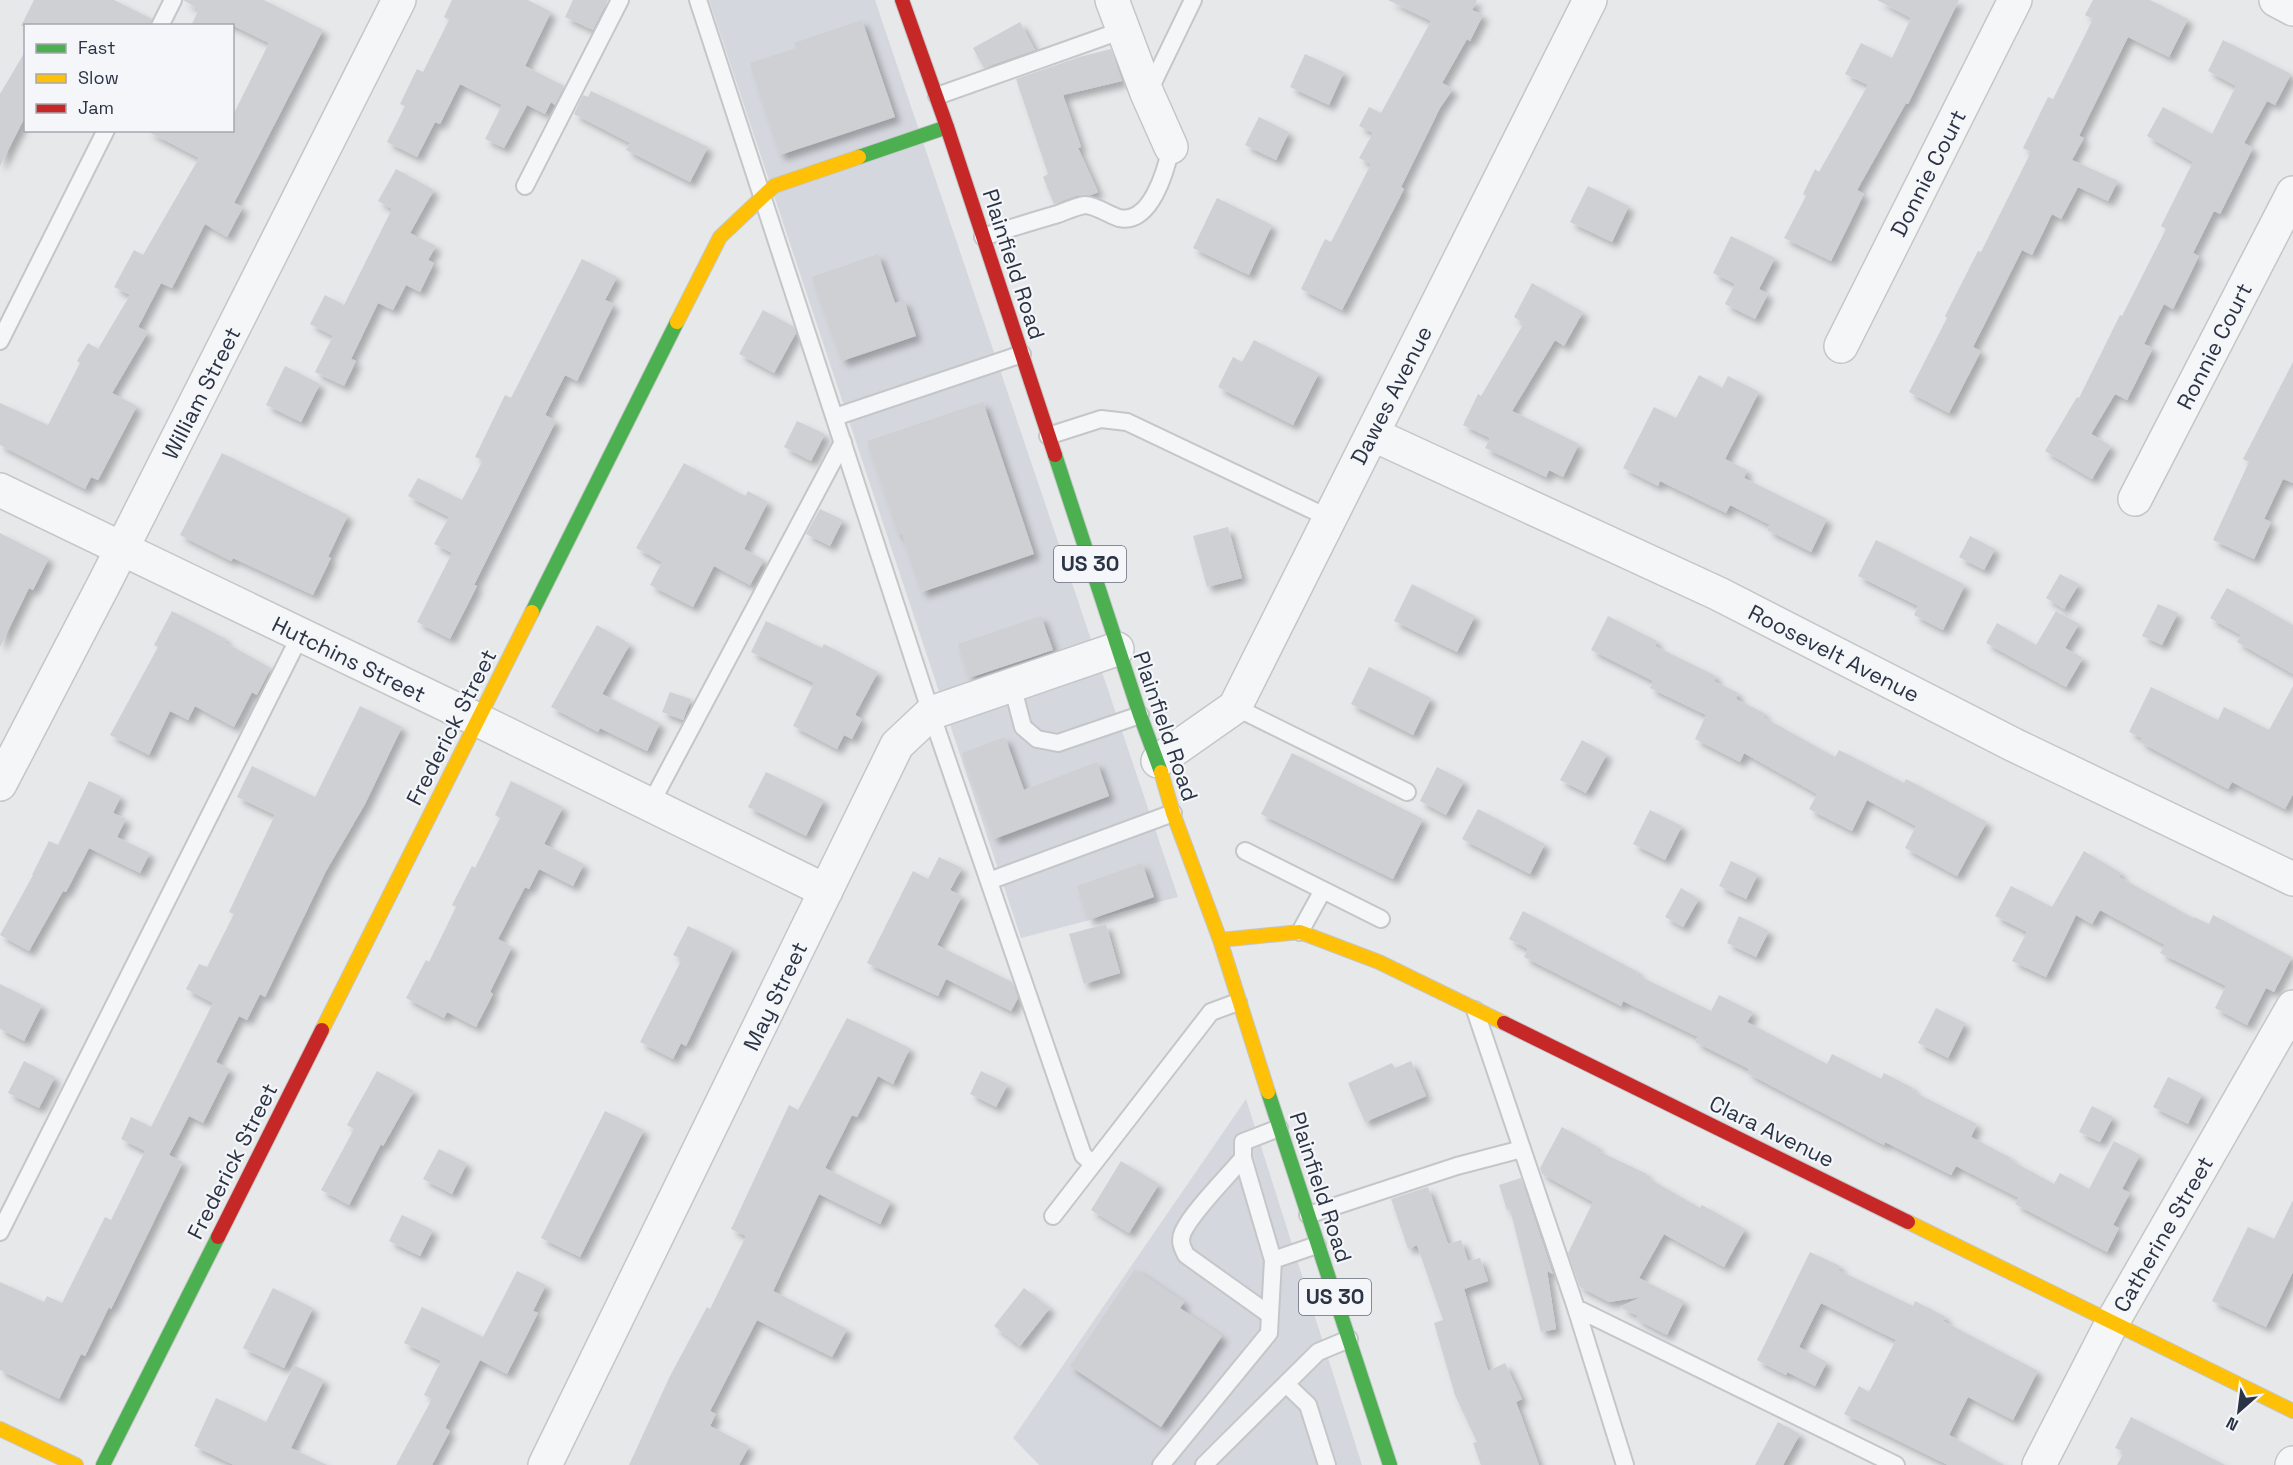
<svg xmlns="http://www.w3.org/2000/svg" width="2293" height="1465" viewBox="0 0 2293 1465" font-family="'Space Grotesk',sans-serif">
<style>
.built{fill:#d4d7dd}
.building{fill:#ced0d3;filter:url(#shadow)}
.lines{fill:none;stroke-linecap:round;stroke-linejoin:round}
.lane-casing{stroke:#c4c6c8;stroke-width:20}
.street-casing{stroke:#c4c6c8;stroke-width:36}
.fast-casing{stroke:#c4c6c8;stroke-width:16}
.slow-casing{stroke:#c4c6c8;stroke-width:16}
.jam-casing{stroke:#c4c6c8;stroke-width:16}
.lane{stroke:#f5f6f7;stroke-width:16}
.street{stroke:#f5f6f7;stroke-width:33}
.fast{stroke:#4caf50;stroke-width:14}
.slow{stroke:#ffc107;stroke-width:14}
.jam{stroke:#c62828;stroke-width:14}
.labels{text-anchor:middle;stroke-width:4.5;stroke-linejoin:round;paint-order:stroke}
.shield{fill:#f4f6f9;stroke:#676e7b;stroke-width:1.5}
.shield-label{font-size:21px;font-weight:bold;fill:#2b3445}
.street-label{font-size:22px;fill:#2b3445;stroke:#f4f6f9}
</style>
<defs>
<filter id="shadow"><feDropShadow dx="5.5" dy="5.5" stdDeviation="3" flood-color="#0004"/></filter>
</defs>
<rect width="100%" height="100%" fill="#e6e8ea"/>
<path class="built" d="M709 0H875L1178 897 1021 938Z
M1246 1099 1362 1465H1039L1013 1438Z"/>
<path class="building" d="M34 0H114L152 19 150 26H21Z
M183 0H264L323 30 234 203 243 207 227 237 205 224 172 288 161 283 138 327 148 332 112 393 137 406 98 480 91 477 85 489 0 445V403L48 425 80 363 77 361 88 343 98 349 130 295 114 287 134 250 143 255 199 158 145 130H232V117L269 43 230 24 191 26 199 9Z
M452 0H528L551 12 525 66 564 86 555 105 551 102 545 114 527 105 504 148 485 139 502 105 460 84 440 124 435 122 417 157 387 142 405 106 400 104 417 69 423 72 449 20 444 17Z
M573 0H608L593 30 565 17Z
M1388 0H1477L1472 10 1483 15 1470 41 1467 39 1442 83 1453 89 1440 108 1401 187 1404 189 1342 310 1301 289 1325 239 1331 242 1371 164 1359 158 1373 133 1359 126 1369 107 1381 113 1431 21Z
M1877 0H1959L1908 104 1906 103 1857 190 1864 194 1831 261 1784 238 1806 196 1803 194 1815 169 1819 172 1868 85 1845 74 1861 43 1892 58 1911 18Z
M2093 0H2150L2188 19 2169 57 2128 37 2079 136 2084 138 2072 160 2118 181 2108 201 2078 187 2061 219 2052 214 2032 255 2022 250 1973 347 1981 351 1949 413 1909 392 1947 318 1945 316 1978 251 1981 252 2031 152 2023 148 2048 97 2053 99 2093 19 2085 15Z
M862 20 895 117 780 155 750 63 796 48 794 43Z
M1020 22 1035 50 984 68 973 48Z
M2223 40 2291 74 2275 105 2267 101 2244 143 2253 148 2220 214 2214 211 2193 253 2199 256 2173 309 2164 304 2144 344 2153 348 2127 400 2115 394 2091 434 2111 446 2092 479 2045 451 2077 397 2079 398 2120 315 2122 316 2166 229 2161 226 2193 162 2147 136 2163 107 2212 134 2236 86 2208 71Z
M1111 49 1122 81 1063 95 1081 147 1078 148 1098 192 1091 195 1076 196 1054 204 1043 177 1048 174 1016 79 1079 57Z
M26 50V115L0 166V94Z
M1305 54 1344 72 1329 105 1290 87Z
M591 91 708 147 690 182 626 150 630 143 574 114 583 95 588 97Z
M1259 117 1289 132 1276 160 1245 145Z
M396 169 434 190 410 233 436 246 428 260 434 263 420 292 406 285 393 310 378 303 351 359 356 361 344 386 315 372 333 336 310 324 325 295 344 305 392 209 378 201Z
M1588 186 1629 206 1612 242 1570 222Z
M1217 198 1272 225 1249 275 1193 248Z
M1731 236 1775 258 1759 289 1768 294 1755 319 1725 304 1735 284 1713 273Z
M878 254 895 303 904 300 916 336 842 361 812 277Z
M582 259 617 277 605 300 614 304 577 381 565 375 545 415 556 421 474 585 477 586 450 639 417 622 452 553 434 544 449 517 408 496 418 478 462 500 483 460 475 457 505 395 511 398Z
M1532 283 1583 312 1564 346 1555 340 1512 411 1579 444 1563 477 1549 470 1546 477 1485 448 1490 438 1463 425 1478 394 1481 396 1524 323 1514 317Z
M763 310 794 327 796 333 774 373 739 354Z
M1254 340 1319 373 1293 425 1218 387 1233 357 1242 362Z
M2293 362V483L2283 479 2264 519 2271 522 2254 559 2213 540 2249 462 2243 459Z
M285 366 320 384 301 422 266 405Z
M1699 375 1722 388 1728 376 1759 392 1725 459 1747 470 1744 478 1827 519 1811 552 1767 530 1770 525 1730 505 1726 513 1660 481 1658 486 1623 468 1654 407 1676 418Z
M983 402 1034 554 922 592 902 534 899 535 867 441Z
M797 421 825 434 811 461 784 447Z
M222 453 348 515 328 557 331 558 313 595 233 558 231 561 180 535Z
M684 463 745 496 748 491 768 502 744 549 764 560 750 585 714 566 693 607 650 585 662 562 636 548Z
M820 509 843 520 830 546 806 534Z
M1228 527 1242 578 1207 587 1193 536Z
M0 533 49 558 33 590 29 588 0 647Z
M1970 536 1995 549 1984 570 1959 557Z
M1876 540 1965 585 1943 630 1914 615 1918 606 1858 576Z
M2060 574 2079 584 2064 609 2046 598Z
M1412 584 1475 616 1457 652 1394 621Z
M2227 588 2293 625V674L2237 642 2241 635 2210 618Z
M2158 604 2178 613 2162 645 2142 636Z
M172 611 226 639 224 642 271 668 257 695 252 692 234 727 195 706 188 720 170 711 149 755 110 735 158 647 154 645Z
M2056 611 2079 624 2065 648 2083 658 2066 687 1986 643 1997 623 2036 645Z
M1041 616 1053 650 969 678 958 644Z
M1608 616 1657 641 1655 646 1716 676 1714 681 1738 693 1736 699 1764 713 1763 717 1835 757 1839 750 1904 783 1906 779 1987 822 1957 876 1905 848 1916 826 1867 800 1852 831 1809 809 1817 794 1744 753 1740 762 1695 739 1706 715 1650 688 1653 681 1591 650Z
M766 621 822 648 824 644 878 672 855 715 862 719 852 739 844 735 837 749 793 726 814 683 751 652Z
M597 625 630 644 602 694 660 723 647 751 600 728 598 732 551 707Z
M1369 667 1431 698 1413 735 1351 704Z
M2293 686V794L2285 809 2232 782 2228 789 2140 742 2142 738 2129 732 2151 687 2218 720 2224 707 2269 730Z
M670 692 691 699 683 720 662 712Z
M360 706 402 727 365 804 326 871 265 997 260 994 247 1020 239 1016 216 1062 230 1069 203 1123 189 1116 169 1155 183 1162 111 1309 109 1307 85 1356 81 1354 59 1399 0 1370V1282L44 1302 47 1296 62 1303 105 1217 111 1220 145 1151 121 1139 131 1117 151 1127 213 1003 186 989 199 964 207 967 234 914 229 912 275 815 237 797 252 766 315 797Z
M1005 737 1024 790 1097 762 1109 796 994 839 962 753Z
M1582 740 1607 754 1586 793 1560 780Z
M1292 753 1423 819 1393 879 1261 814Z
M1437 767 1464 781 1446 815 1420 801Z
M766 772 824 800 806 836 748 807Z
M89 781 121 796 113 813 126 819 117 837 150 853 140 873 89 848 66 892 63 891 29 951 0 935 33 875H32L49 841 58 845Z
M511 781 563 807 544 844 584 864 573 886 539 869 529 889 525 887 498 939 512 947 490 992 493 994 476 1027 447 1012 444 1018 406 998 426 960 429 962 456 907 452 905 472 866 475 868 500 818 495 815Z
M1478 809 1545 844 1530 874 1462 839Z
M1650 810 1682 826 1665 860 1633 844Z
M2084 851 2121 873 2119 877 2193 918 2194 917 2209 924 2213 915 2292 957 2274 992 2266 988 2247 1025 2215 1008 2226 986 2160 953 2165 945 2100 910 2092 924 2076 915 2046 977 2012 961 2027 932 1995 916 2011 886 2052 907Z
M939 857 962 868 950 890 962 896 937 945 1012 982 1018 998 1011 1011 946 979 938 996 867 963 913 871 928 879Z
M1731 861 1758 874 1746 899 1719 886Z
M1142 863 1154 897 1089 920 1077 886Z
M1681 888 1699 899 1683 927 1665 917Z
M1523 911 1638 972 1637 975 1711 1011 1719 995 1753 1012 1747 1022 1827 1064 1832 1054 1881 1079 1884 1073 1913 1088 1912 1091 1977 1124 1971 1137 2011 1158 2010 1160 2054 1184 2060 1173 2089 1189 2114 1141 2140 1155 2122 1189 2130 1193 2113 1225 2119 1228 2107 1252 2015 1204 2019 1198 1956 1166 1951 1175 1885 1142 1884 1145 1747 1073 1749 1069 1695 1042 1698 1037 1623 1001 1621 1006 1524 957 1528 949 1509 939Z
M1739 916 1769 931 1756 957 1727 943Z
M1106 924 1120 973 1084 984 1069 934Z
M688 926 733 948 686 1046 681 1043 673 1059 640 1042 682 959 673 955Z
M0 984 42 1005 24 1041 0 1029Z
M1936 1008 1965 1023 1948 1058 1918 1043Z
M847 1018 910 1048 893 1084 878 1076 857 1117 852 1115 825 1168 891 1201 880 1224 819 1194 773 1291 847 1329 832 1357 757 1320 710 1411 716 1414 710 1426 749 1446 739 1465H629L670 1376 707 1307 710 1309 746 1236 731 1229 789 1105 798 1110Z
M24 1061 55 1077 39 1108 8 1093Z
M1411 1061 1426 1096 1365 1122 1348 1083 1392 1063 1395 1068Z
M377 1071 414 1091 383 1146 381 1144 349 1205 321 1190 354 1129 347 1125Z
M981 1071 1008 1084 996 1107 970 1094Z
M2168 1077 2202 1094 2188 1124 2153 1107Z
M2092 1106 2113 1117 2100 1142 2079 1132Z
M605 1111 644 1130 580 1257 541 1238Z
M1562 1127 1598 1147 1596 1150 1647 1174 1646 1177 1700 1208 1702 1205 1745 1229 1724 1267 1664 1234 1639 1278 1684 1301 1667 1335 1636 1319 1638 1316 1620 1307 1641 1297 1609 1302 1580 1287 1568 1253 1593 1202 1542 1174 1540 1168Z
M439 1149 467 1163 452 1194 423 1179Z
M1121 1161 1159 1184 1129 1233 1091 1210Z
M1521 1178 1553 1274 1547 1271 1556 1329 1541 1332 1510 1209 1507 1210 1499 1185Z
M1428 1187 1448 1244 1461 1240 1468 1261 1480 1258 1488 1281 1464 1289 1488 1371 1505 1363 1522 1399 1516 1402 1539 1465H1481L1473 1443 1477 1442 1455 1395 1434 1323 1443 1320 1417 1245 1408 1249 1391 1199Z
M2293 1200V1272L2266 1327 2212 1301 2248 1227 2274 1239Z
M402 1215 433 1230 420 1256 389 1241Z
M1810 1252 1840 1266 1838 1270 1913 1306 1915 1301 1946 1317 1943 1321 2038 1371 2013 1420 1968 1397 1949 1435 2004 1465H1948L1844 1414 1859 1386 1869 1392 1896 1340 1821 1303 1799 1347 1827 1362 1815 1386 1787 1372 1786 1375 1757 1360Z
M1135 1269 1184 1302 1180 1308 1222 1336 1161 1427 1070 1366Z
M517 1271 546 1285 533 1311 538 1313 507 1374 480 1360 445 1428 450 1431 432 1465H396L432 1399 424 1395 441 1361 404 1343 422 1307 483 1337Z
M273 1288 313 1308 284 1368 243 1348Z
M1024 1288 1050 1308 1020 1346 994 1326Z
M294 1365 324 1380 291 1448 327 1465H234L194 1446 216 1398 266 1422Z
M2131 1417 2225 1465H2117L2124 1452 2115 1448Z
M1778 1422 1800 1434 1783 1465H1755Z"/>
<g class="lines">
<g class="lane-casing">
<path id="lane" d="M698 0 931 713 1083 1155 1093 1164
M160 26 173 0
M1148 93 1193 0
M937 96 1123 30
M525 186 620 0
M983 237C1008 229 1033 221 1058 214 1066 211 1077 206 1085 205 1095 205 1109 215 1119 218 1151 225 1166 170 1171 147
M0 341 106 130
M835 417 1022 354
M1048 436 1101 419 1127 422 1329 518
M1012 685 1023 727 1037 739 1058 743 1140 715
M1235 707 1407 792
M650 805 843 442
M1245 851 1381 919
M989 881 1173 813
M1300 932 1323 890
M1475 1010 1576 1308 1896 1465
M1243 1158C1228 1176 1191 1213 1183 1232 1179 1241 1182 1247 1186 1255L1270 1315
M1308 1215 1457 1166 1522 1149
M1053 1216 1211 1012 1238 1002
M0 1232 300 636
M1273 1260 1243 1158V1142L1279 1128
M1576 1308 1625 1465
M1286 1384 1308 1405 1327 1465
M1161 1465 1269 1333 1273 1260 1317 1245
M1204 1465 1318 1352 1349 1339"/>
</g>
<g class="street-casing">
<path id="street" d="M1112 0 1147 93 1171 147
M2276 0 2293 9
M1841 346 2015 0
M1372 434 1719 594 2014 745 2293 879
M0 490 478 720 826 891
M2135 499 2293 193
M1158 761 1235 707 1590 0
M0 784 105 582 399 0
M545 1465 897 745 931 713 1117 649
M2039 1465 2113 1321 2293 1007
M2292 1465 2293 1463"/>
</g>
<g class="fast-casing">
<path id="fast" d="M859 157 947 127
M1055 455 1140 715 1161 772
M532 612 677 322
M1268 1092 1390 1465
M103 1465 218 1237"/>
</g>
<g class="slow-casing">
<path id="slow" d="M677 322 720 237 774 186 859 157
M1161 772 1173 813 1220 940 1268 1092
M1220 940 1300 932 1379 962 1504 1023
M322 1030 532 612
M1908 1222 2293 1411
M0 1429 76 1465"/>
</g>
<g class="jam-casing">
<path id="jam" d="M902 0 947 127 1055 455
M1504 1023 1908 1222
M218 1237 322 1030"/>
</g>
<use href="#lane" class="lane"/>
<use href="#street" class="street"/>
<use href="#fast" class="fast"/>
<use href="#slow" class="slow"/>
<use href="#jam" class="jam"/>
</g>
<g class="labels">
<g class="shield">
<rect x="1054" y="546" width="72" height="36" rx="4.5"/>
<rect x="1299" y="1279" width="72" height="36" rx="4.5"/>
</g>
<g class="shield-label">
<text x="1090" y="571">US 30</text>
<text x="1335" y="1304">US 30</text>
</g>
<g class="street-label">
<text transform="translate(1928 173) rotate(-63)" y="8">Donnie Court</text>
<text transform="translate(1014 264) rotate(72)" y="8">Plainfield Road</text>
<text transform="translate(2214 346) rotate(-63)" y="8">Ronnie Court</text>
<text transform="translate(201 393) rotate(-63)" y="8">William Street</text>
<text transform="translate(1391 395) rotate(-63)" y="8">Dawes Avenue</text>
<text transform="translate(1834 653) rotate(27)" y="8">Roosevelt Avenue</text>
<text transform="translate(349 659) rotate(26)" y="8">Hutchins Street</text>
<text transform="translate(1166 726) rotate(71)" y="8">Plainfield Road</text>
<text transform="translate(451 727) rotate(-63)" y="8">Frederick Street</text>
<text transform="translate(775 996) rotate(-64)" y="8">May Street</text>
<text transform="translate(1772 1131) rotate(26)" y="8">Clara Avenue</text>
<text transform="translate(232 1161) rotate(-63)" y="8">Frederick Street</text>
<text transform="translate(1321 1187) rotate(72)" y="8">Plainfield Road</text>
<text transform="translate(2163 1234) rotate(-60)" y="8">Catherine Street</text>
</g>
</g>
<rect x="24" y="24" width="210" height="108" fill="#f4f6f9" stroke="#a4a8b1" stroke-width="1.5"/>
<rect x="36" y="44" width="30" height="9" fill="#4caf50" stroke="#a4a8b1" stroke-width="1.5"/>
<text x="78" y="54" font-size="18" fill="#2b3445">Fast</text>
<rect x="36" y="74" width="30" height="9" fill="#ffc107" stroke="#a4a8b1" stroke-width="1.5"/>
<text x="78" y="84" font-size="18" fill="#2b3445">Slow</text>
<rect x="36" y="104" width="30" height="9" fill="#c62828" stroke="#a4a8b1" stroke-width="1.5"/>
<text x="78" y="114" font-size="18" fill="#2b3445">Jam</text>
<g transform="translate(2239 1411) rotate(208)" stroke="#f4f6f9" stroke-width="4.5" paint-order="stroke">
<path d="M0-4.5L10 22L0 15L-10 22Z" fill="#2b3445"/>
<text y="-9" font-size="16" font-weight="bold" text-anchor="middle" fill="#2b3445">N</text>
</g>
</svg>
